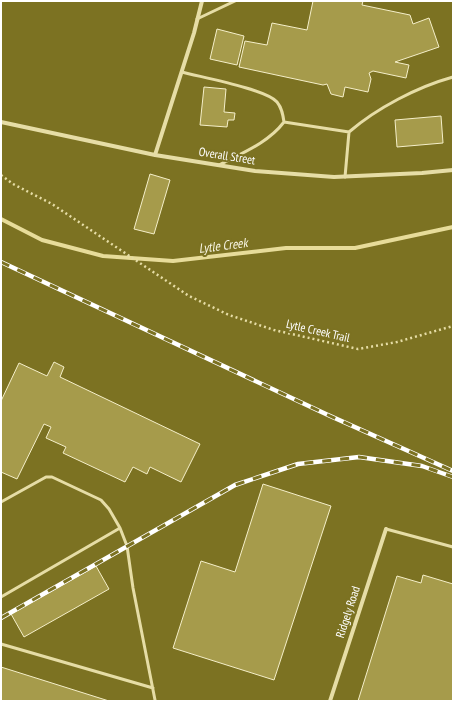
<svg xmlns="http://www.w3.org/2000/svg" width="454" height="702" viewBox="0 0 454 702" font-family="'PT Sans Narrow',sans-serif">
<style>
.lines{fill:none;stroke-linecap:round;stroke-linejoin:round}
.stream{stroke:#e7dc9a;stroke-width:4}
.building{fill:#a69b4b;stroke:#f5efc9}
.path{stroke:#e6dda6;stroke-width:2.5;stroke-dasharray:2 3;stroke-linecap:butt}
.service{stroke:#e6dda6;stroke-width:3}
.minor{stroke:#e6dda6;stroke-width:4}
.rail-casing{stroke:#fff;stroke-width:4.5}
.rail{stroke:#7c7222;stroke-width:3;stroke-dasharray:9;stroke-linecap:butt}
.labels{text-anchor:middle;stroke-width:4;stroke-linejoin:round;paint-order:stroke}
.street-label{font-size:12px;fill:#fff;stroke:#7c7222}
.water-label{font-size:13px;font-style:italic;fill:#f9f6e4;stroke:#7c7222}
</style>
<rect width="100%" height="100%" fill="#7c7222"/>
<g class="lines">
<path class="stream" d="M1 219 42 240 103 256 173 261 286 248H355L453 227"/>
</g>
<path class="building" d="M313 1H363L362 5 410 15 413 24 429 18 439 47 395 62 409 65 406 78 373 71 369 73 371 79 368 92 345 87 343 97 331 94 327 84 323 85 239 67 245 41 267 45 272 23 307 30Z
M217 29 244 36 237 65 210 59Z
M204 87 226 89 224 112 235 113 234 120H228L227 127 200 125Z
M441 116 443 143 397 147 395 120Z
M150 174 170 180 154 234 134 229Z
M54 362 64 367 60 377 200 444 181 482 150 467 147 474 133 467 125 482 63 453 66 447 46 438 51 427 44 424 17 479 1 472V401L19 363 47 376Z
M263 484 331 506 274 680 173 648 201 561 235 572Z
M96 566 109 589 24 637 11 614Z
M423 575 453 584V701H358L397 576 421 583Z
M1 667 109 701H1Z"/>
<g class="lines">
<path class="path" d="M1 175 13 184 52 204 189 296 229 315 274 330 358 349 397 342 453 326"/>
<path class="service" d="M197 19 235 1
M182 72C200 77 266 89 277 102 282 108 283 115 284 122L349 132
M219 165C242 153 268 143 284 122
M345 177 349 132C377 108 417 87 453 77
M1 502 46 477H52L101 500 109 509 120 528 127 546 133 588 155 700
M386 529 453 547
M1 597 120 528
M1 644 153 688"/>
<path class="minor" d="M1 122 155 155 255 171 334 177 422 173 453 170
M155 155 194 33 202 1
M330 701 386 529"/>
<g class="rail-casing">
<path id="rail" d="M1 262 328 415 453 471
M1 618 235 485 298 464 359 457 422 466 453 477"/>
</g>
<use href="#rail" class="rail"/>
</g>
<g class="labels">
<g class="street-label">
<text transform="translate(227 156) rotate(9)" y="4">Overall Street</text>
<text transform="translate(318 331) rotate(13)" y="4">Lytle Creek Trail</text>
<text transform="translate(348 612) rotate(-72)" y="4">Ridgely Road</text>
</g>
<g class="water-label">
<text transform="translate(223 245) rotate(-7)" y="5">Lytle Creek</text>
</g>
</g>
<rect width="454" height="702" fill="none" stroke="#ffffff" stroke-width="4"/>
</svg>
